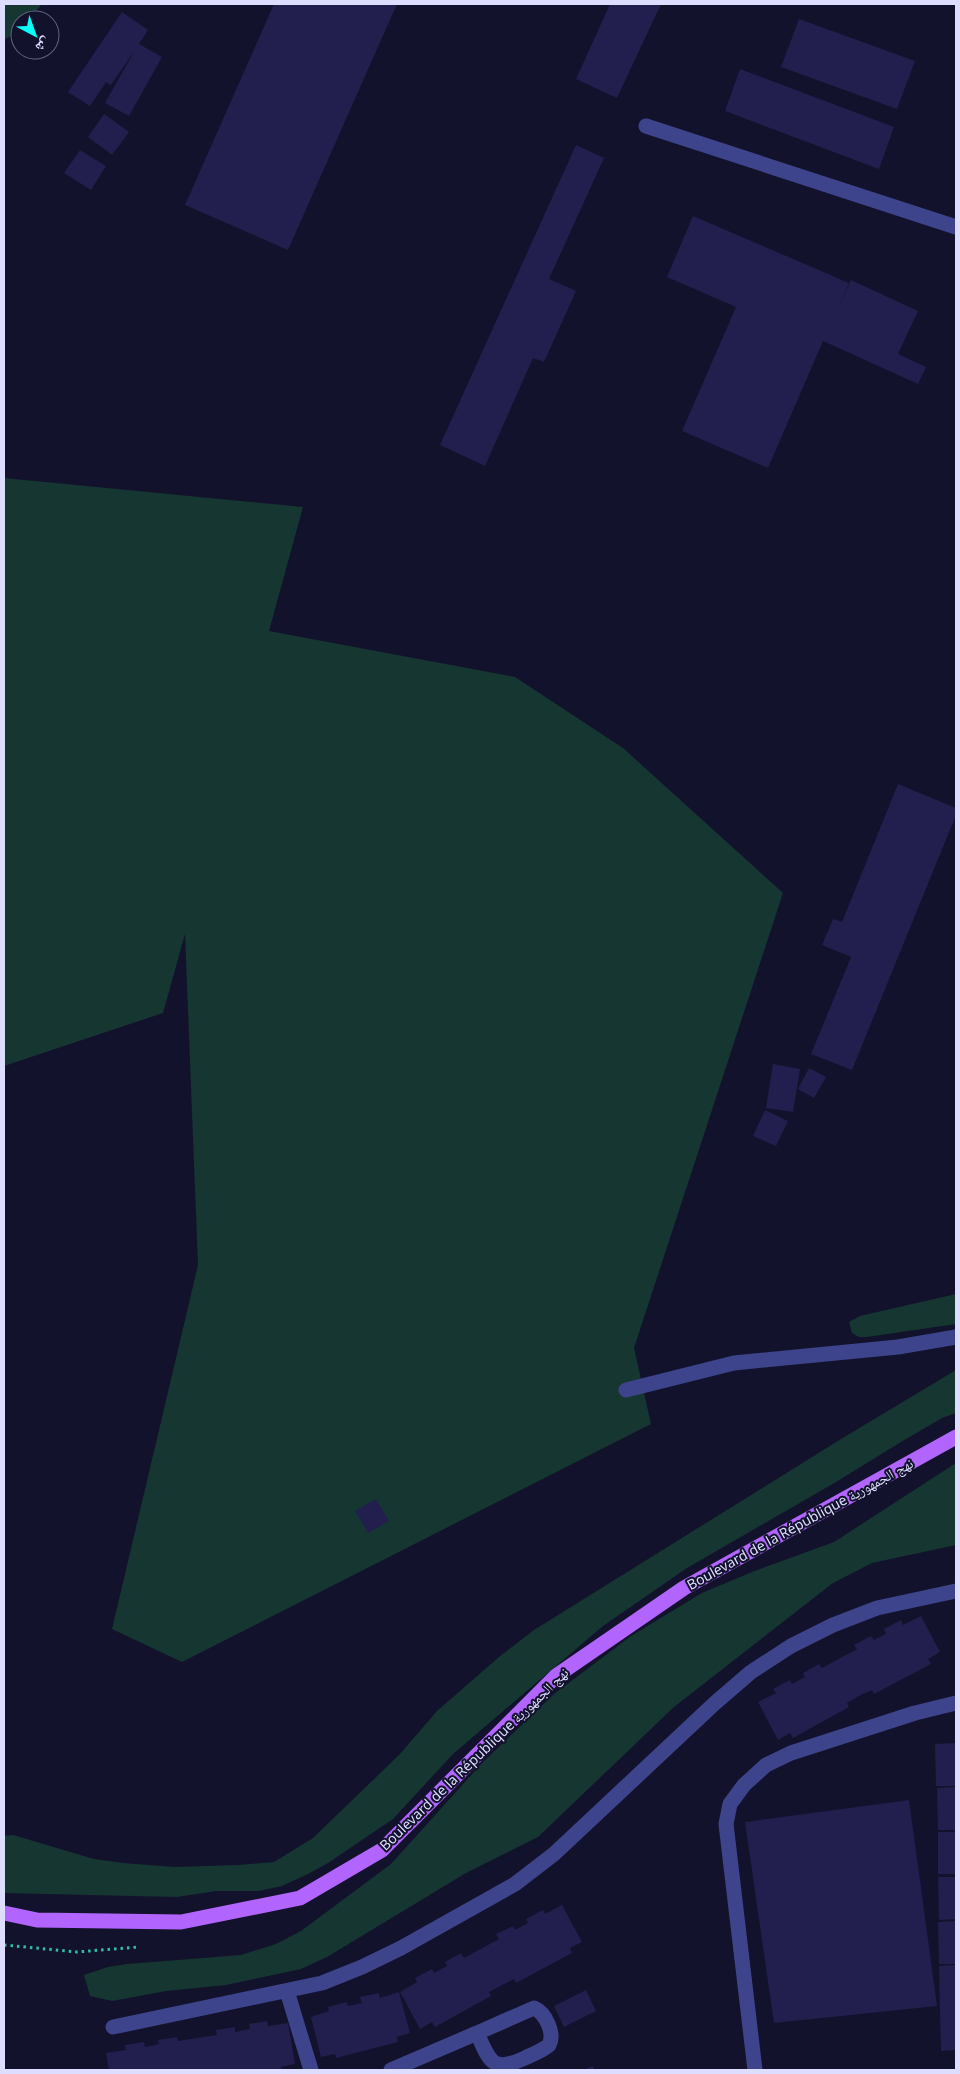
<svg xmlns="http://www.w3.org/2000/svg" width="960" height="2074" viewBox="0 0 960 2074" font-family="'Noto Sans','Noto Naskh Arabic',sans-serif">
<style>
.green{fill:#153631}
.building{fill:#221e4d}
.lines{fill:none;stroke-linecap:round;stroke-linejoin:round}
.path{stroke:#32bea5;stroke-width:3;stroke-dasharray:2.5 4;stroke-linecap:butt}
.minor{stroke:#3d448b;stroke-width:15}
.major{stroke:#b265fe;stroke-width:15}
.labels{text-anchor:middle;stroke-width:4;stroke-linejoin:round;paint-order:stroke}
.street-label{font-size:14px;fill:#dddeff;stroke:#13122c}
</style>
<rect width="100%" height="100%" fill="#13122c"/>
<path class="green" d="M4 4H42L28 20H20L19 31 4 40Z
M4 478 303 507 269 631 515 677 623 748 783 893 634 1348 651 1424 182 1662 112 1629 198 1265 185 934 163 1013 4 1066Z
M956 1294V1324L867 1337H859L852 1333 849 1322 860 1316Z
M956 1370V1413L942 1418 901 1442 836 1482 687 1568 603 1626 453 1754 393 1819 328 1863 308 1874 282 1886 259 1891H216L177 1897 4 1893V1836L13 1835 94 1859 123 1863 175 1867 238 1865 274 1862 313 1838 400 1754 437 1711 499 1657 534 1630 841 1439Z
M956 1463V1545L872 1563 833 1583 674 1707 538 1837 466 1873 327 1957 301 1969 226 1985 166 1991 112 2001 90 1996 84 1975 108 1967 127 1964 241 1955 276 1944 301 1931 391 1864 483 1762 554 1694 631 1636 702 1593 752 1572 834 1542Z"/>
<path class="building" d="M274 4H397L288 250 185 205Z
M610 4H661L617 98 576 79Z
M122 12 148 30 139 44 162 57 129 116 105 103 135 50 111 85 106 82 90 106 68 92Z
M799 19 915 61 897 109 781 67Z
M740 69 894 127 879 169 725 111Z
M104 114 129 132 112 155 88 137Z
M576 145 604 158 549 279 576 291 544 362 533 358 485 466 440 445Z
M80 150 106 166 91 190 64 173Z
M693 216 849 283 838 309 851 280 918 311 898 354 926 367 918 384 823 341 768 468 682 431 736 307 667 277Z
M898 784 956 808V815L852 1070 811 1054 851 957 822 945 833 919 842 922Z
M773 1064 800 1069 793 1112 766 1108Z
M809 1068 826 1077 814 1098 798 1089Z
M765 1110 788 1121 776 1146 753 1136Z
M376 1499 389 1521 368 1533 355 1511Z
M921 1616 940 1652 928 1659 931 1664 874 1694 872 1690 859 1696 847 1703 849 1707 793 1738 790 1733 778 1740 758 1702 776 1693 773 1689 790 1680 792 1684 805 1677 803 1673 819 1664 822 1668 857 1649 854 1645 871 1636 874 1640 886 1634 884 1629 901 1620 903 1625Z
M956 1743V1786H936L935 1744Z
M956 1787V1830H938L937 1788Z
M909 1800 937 2006 774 2023 745 1822Z
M938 1832H956V1874H938Z
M938 1877H956V1919L939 1920Z
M562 1905 582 1942 570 1948 572 1953 516 1983 514 1979 489 1992 491 1996 435 2027 432 2022 420 2029 400 1992 417 1982 415 1978 432 1969 434 1973 447 1966 445 1962 461 1953 464 1958 499 1939 496 1934 513 1926 515 1930 528 1923 526 1919 543 1910 545 1914Z
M956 1921V1964H939L938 1922Z
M956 1965V2050L941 2051 939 1966Z
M586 1990 596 2011 564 2027 554 2006Z
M399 1992 410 2033 397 2037 398 2042 336 2058 335 2054 321 2057 311 2017 329 2011 328 2007 346 2002 348 2006 362 2003 360 1997 379 1993 380 1998Z
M267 2021 268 2026 288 2023 295 2064 281 2067 282 2070H109L106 2053 126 2050 125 2045 144 2042 145 2047 159 2044 158 2040 177 2037 178 2041 197 2038 217 2035 216 2030 235 2027V2032L250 2029 249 2024Z
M593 2066 594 2070H583Z"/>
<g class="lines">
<path class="path" d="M4 1945 77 1952 138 1947"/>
<path class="minor" d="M646 126 956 227
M626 1390 734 1363 898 1347 956 1337
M287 1991 311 2070
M534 2008C546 2013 555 2034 549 2045 542 2051 533 2054 525 2058 492 2073 490 2062 477 2033Z
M113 2027 322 1983 362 1967 401 1948 515 1884 554 1854 715 1703 751 1672 791 1646 833 1625 877 1608 956 1591
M391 2070 477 2033
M755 2070 726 1824 730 1804 744 1785 766 1765 791 1753 915 1713 956 1703"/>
<path class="major" d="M4 1913 37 1920 181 1922 300 1898 382 1850 556 1676 684 1588 956 1437"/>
</g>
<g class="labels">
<g class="street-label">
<text transform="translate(800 1524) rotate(-29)" y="5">Boulevard de la République نهج الجمهورية</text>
<text transform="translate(474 1759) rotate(-44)" y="5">Boulevard de la République نهج الجمهورية</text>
</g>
</g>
<rect width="960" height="2074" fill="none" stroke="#dddeff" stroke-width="10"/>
<g transform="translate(35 35) rotate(139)"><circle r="24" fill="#13122c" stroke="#646480"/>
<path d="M0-4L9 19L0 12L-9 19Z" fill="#0bfdf8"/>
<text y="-8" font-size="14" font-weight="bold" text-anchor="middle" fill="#dddeff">ش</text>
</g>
</svg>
